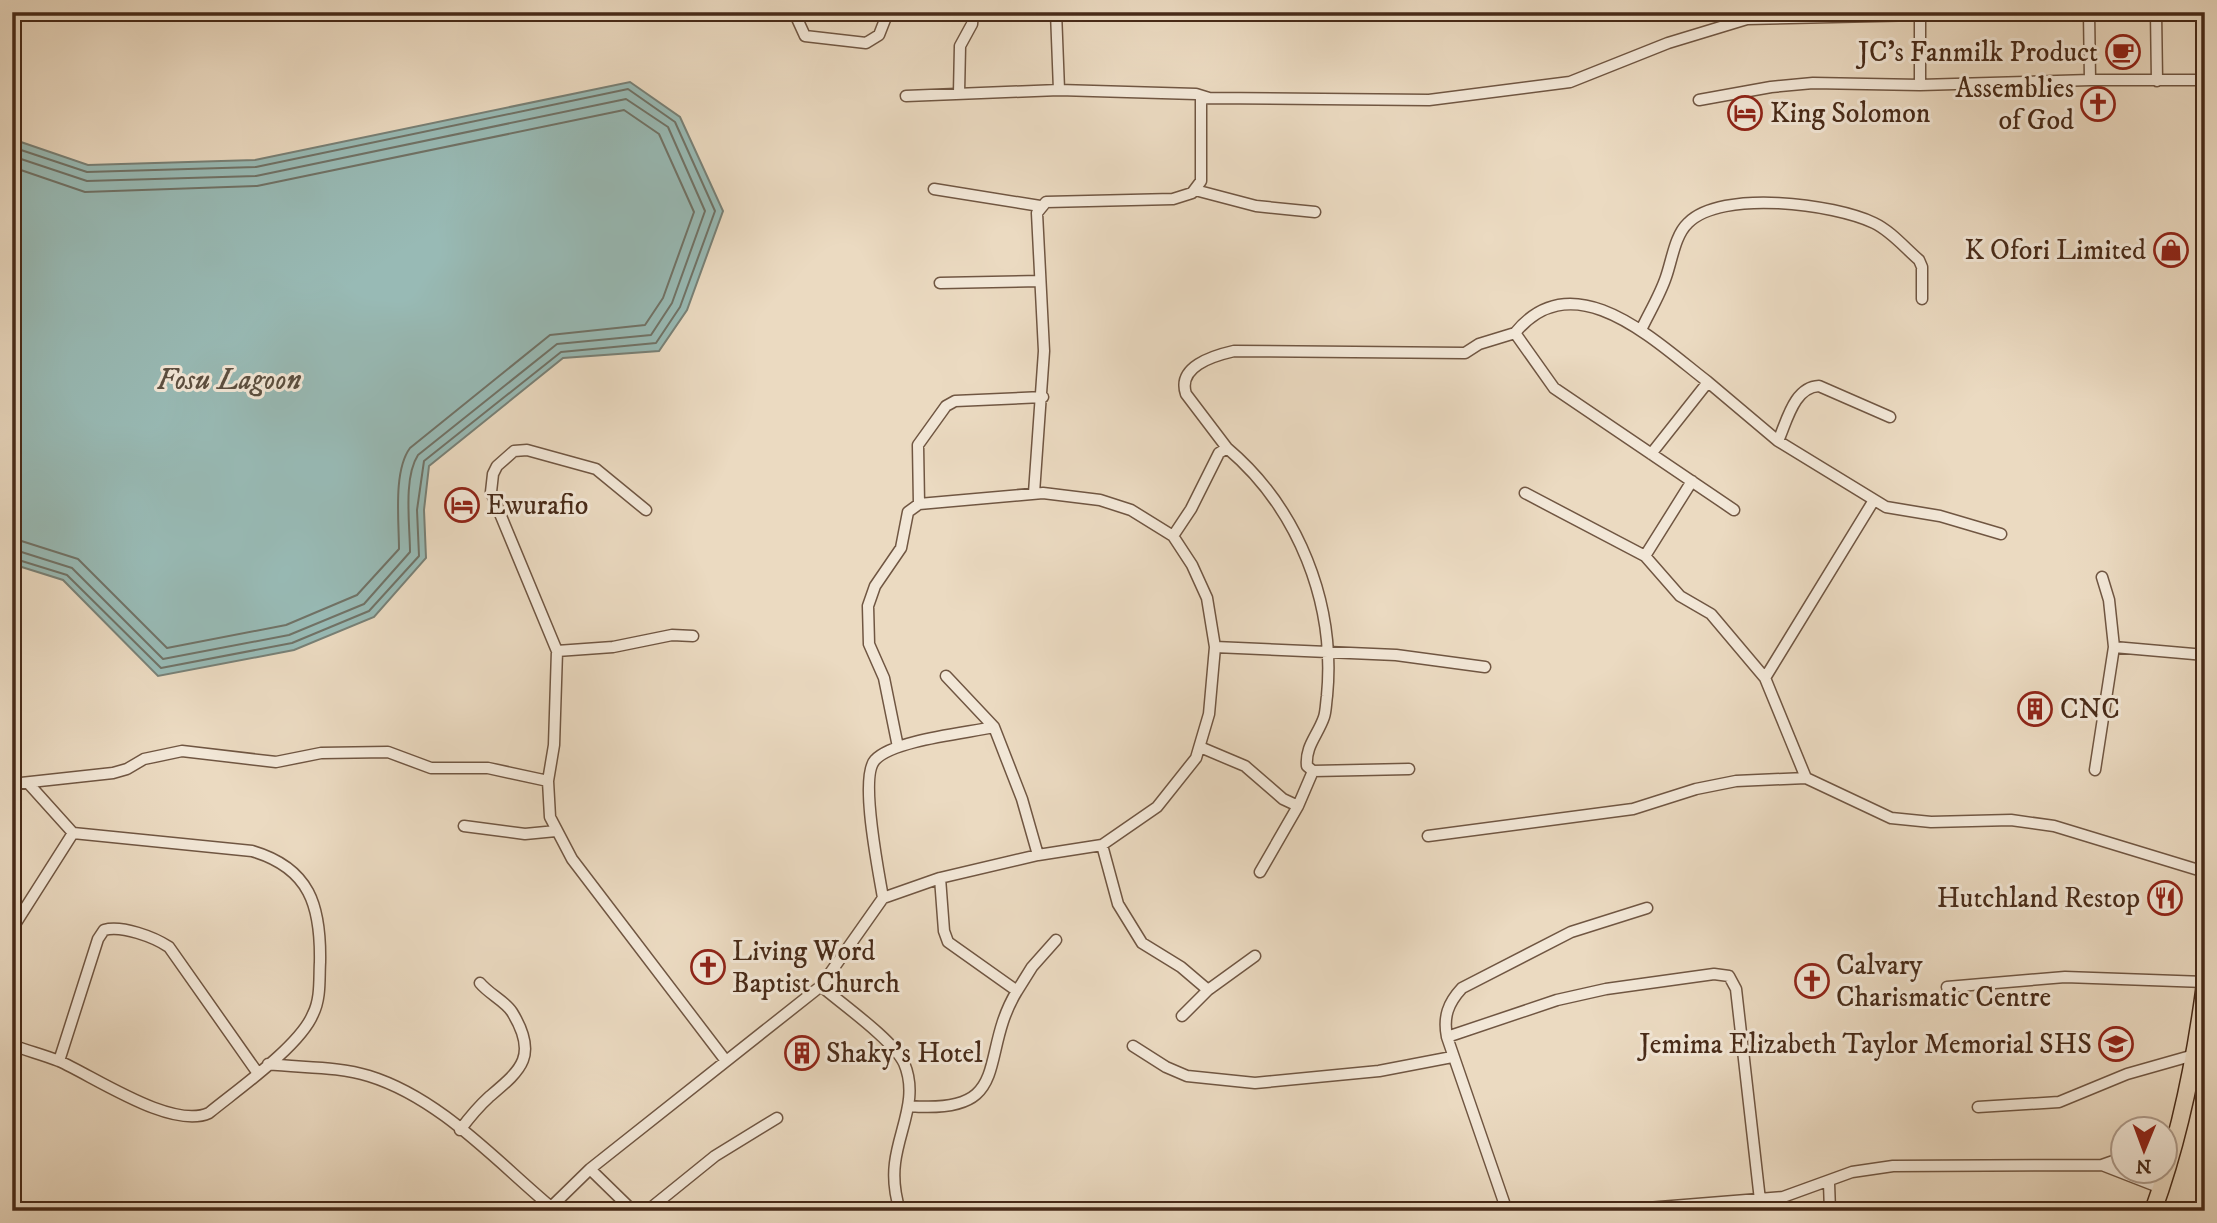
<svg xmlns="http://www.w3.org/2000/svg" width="2217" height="1223" font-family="'IM FELL DW Pica',serif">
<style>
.water{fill:#98bab5;stroke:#788076;stroke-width:2}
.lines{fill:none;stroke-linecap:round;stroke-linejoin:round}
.shore{stroke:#707266;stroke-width:2}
.minor-casing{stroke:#705642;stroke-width:13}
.trunk-casing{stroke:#472a18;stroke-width:19}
.minor{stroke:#f2e7d7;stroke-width:10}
.trunk{stroke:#ebdac1;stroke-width:16}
.labels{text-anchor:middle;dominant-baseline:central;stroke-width:6;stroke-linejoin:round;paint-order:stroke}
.poi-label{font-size:28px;fill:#472a18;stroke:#f2e7d7;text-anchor:start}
.water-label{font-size:30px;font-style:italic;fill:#5b4e3f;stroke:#f2e7d7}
</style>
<rect width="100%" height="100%" fill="#ebdac1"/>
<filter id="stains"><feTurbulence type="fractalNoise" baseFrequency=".00286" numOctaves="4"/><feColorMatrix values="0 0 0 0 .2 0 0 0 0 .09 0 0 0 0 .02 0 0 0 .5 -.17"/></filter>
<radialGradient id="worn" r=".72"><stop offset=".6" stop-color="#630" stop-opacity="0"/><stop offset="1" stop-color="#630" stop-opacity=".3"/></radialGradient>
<!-- water -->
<path class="water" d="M630,82L680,117L723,211L687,310L659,351L563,358L429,466L424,510L426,558L374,617L294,650L158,676L63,580L12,564V139L88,165L255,160Z"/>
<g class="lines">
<!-- shore -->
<path class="shore" d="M12,147L87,172L256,167L628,89L675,122L715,211L680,307L656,343L561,352L424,461L417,510L419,556L369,611L292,643L161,668L67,575L12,558
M12,156L87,181L256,176L626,99L668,127L705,211L672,303L651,335L557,344L418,455C403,478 410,526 410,552L364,604L289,635L163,659L72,568L12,549
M12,167L85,192L257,186L624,110L659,134L694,212L663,298L645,325L550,335L410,448C393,471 399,521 399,549L357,595L286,625L167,648L78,559L12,538"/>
<!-- minor casing -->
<g class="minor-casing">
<path id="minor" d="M794,12L805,36L866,43L879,35L888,12
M1056,12L1059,90
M1920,12V85
M2089,12L2090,80
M2156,12L2157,81
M959,93L960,46L972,24L973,12
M906,96L1059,90L1196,94L1209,98L1429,100L1570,82L1668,43L1747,19L1920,15
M1699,100L1771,87L1813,83L1920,85L2090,80H2205
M934,189L1040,206
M1195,190L1256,206L1315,212
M940,283L1040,281
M1641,330C1649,313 1660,295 1666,277C1672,260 1675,235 1688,223C1722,189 1834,204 1874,223C1891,231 1905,248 1919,260L1922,267V299
M1515,333C1574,260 1657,343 1708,382L1651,454
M1708,382L1778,441L1886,507L1940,516L2001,534
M1778,441C1787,421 1794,387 1819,386L1890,417
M1227,448L1186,394C1177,367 1212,356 1234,351L1465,353L1479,344L1515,333L1554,388L1734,510
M1034,493L1044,351L1037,213L1046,202L1173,199L1192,193L1201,181V99L1209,98
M1525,493L1645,556L1680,596L1711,614L1765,678L1806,778L1891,818L1931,822L2011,820L2054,826L2205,872
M646,510L596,469L527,450L514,451L497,466L493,474L491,492L557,651L554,745L548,781L550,817L572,859L726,1061
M1173,536L1191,509L1219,453L1227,448C1298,508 1336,603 1327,696C1326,702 1326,711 1324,717C1318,735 1305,746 1307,766L1313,771L1409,769
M1645,556L1692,481
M2102,577L2109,600L2114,647L2205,655
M1215,647L1396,655L1485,667
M557,651L613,647L672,635L693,636
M946,676L994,727L1022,799L1038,855
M1765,678L1874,500
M898,747L884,678L869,644L868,606L875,586L901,548L908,512L919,504
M1200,747L1245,766L1283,799L1298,806
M2095,770L2114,647
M12,784L113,773L127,769L144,759L182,751L276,762L321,753L388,752L431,768H488L548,781
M464,826L525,834L556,831
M1428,836L1633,809L1696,789L1736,781L1806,778
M1102,845L1118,904L1142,943L1181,967L1208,990L1182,1016
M1260,872L1298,806L1313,771
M940,878L944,931L948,942L1017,991L1032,967L1056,940
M883,898C879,873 859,777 875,760C893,740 967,733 994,727
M12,929L73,833
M821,986C842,1004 893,1040 904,1063C919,1098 899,1129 895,1163C893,1179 895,1195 900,1211
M1947,987L2065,977L2205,982
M1208,990L1255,956
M1447,1037L1557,1000L1606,989L1714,974L1729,976L1736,989L1760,1200
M12,1045C28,1051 44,1055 59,1061C95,1077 172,1130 209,1113C237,1090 300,1046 313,1014C321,998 319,979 320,962C321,906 310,868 252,851L73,833L28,783
M1133,1046L1166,1067L1187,1076L1255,1083L1379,1071L1452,1057
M59,1061L98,939L104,930C122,925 154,937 169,947L257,1072
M268,1064C301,1068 337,1066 369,1076C440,1098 495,1160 551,1207
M909,1106C1016,1115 977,1056 1017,991
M1978,1107L2059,1102L2127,1074L2194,1055
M460,1130C469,1118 478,1107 489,1097C521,1070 539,1056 512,1012C505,1001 489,994 480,983
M2102,1165L2122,1158
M590,1169L633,1211
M1829,1183L1830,1211
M547,1211L590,1169L821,986L883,898L940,878L1038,855L1102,845L1157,807L1196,758L1209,714L1215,647L1207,598L1192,565L1173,536L1131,510L1100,500L1043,493L919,504L918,445L946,406L955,401L1043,397
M647,1211L715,1156L777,1118
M1507,1211L1447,1037C1443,1017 1448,1003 1462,988L1571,932L1647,908
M1610,1211L1783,1197L1852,1172L1893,1166L2102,1165L2161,1188"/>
</g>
<!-- trunk casing -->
<g class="trunk-casing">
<path id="trunk" d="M2153,1211C2180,1137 2195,1061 2205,984"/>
</g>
<!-- minor -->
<use href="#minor" class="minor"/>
<!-- trunk -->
<use href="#trunk" class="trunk"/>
</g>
<!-- icons -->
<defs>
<g id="cafe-ring" transform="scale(1.75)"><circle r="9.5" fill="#f2e7d7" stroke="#8f2418" stroke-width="1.5"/><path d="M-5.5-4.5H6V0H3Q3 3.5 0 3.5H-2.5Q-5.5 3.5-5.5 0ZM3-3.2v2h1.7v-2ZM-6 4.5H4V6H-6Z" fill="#8f2418"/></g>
<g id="church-ring" transform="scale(1.75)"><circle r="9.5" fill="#f2e7d7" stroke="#8f2418" stroke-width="1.5"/><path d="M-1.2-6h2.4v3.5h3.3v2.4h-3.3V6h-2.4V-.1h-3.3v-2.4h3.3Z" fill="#8f2418"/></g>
<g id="hotel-ring" transform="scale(1.75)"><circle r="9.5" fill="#f2e7d7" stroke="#8f2418" stroke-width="1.5"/><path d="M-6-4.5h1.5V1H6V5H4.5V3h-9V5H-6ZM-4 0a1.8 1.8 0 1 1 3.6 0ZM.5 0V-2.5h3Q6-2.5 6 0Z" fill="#8f2418"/></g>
<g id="shop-ring" transform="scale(1.75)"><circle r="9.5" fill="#f2e7d7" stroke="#8f2418" stroke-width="1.5"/><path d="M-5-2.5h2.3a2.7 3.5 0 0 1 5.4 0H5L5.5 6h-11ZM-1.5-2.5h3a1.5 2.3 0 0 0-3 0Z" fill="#8f2418"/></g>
<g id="building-ring" transform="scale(1.75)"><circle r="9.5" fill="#f2e7d7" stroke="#8f2418" stroke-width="1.5"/><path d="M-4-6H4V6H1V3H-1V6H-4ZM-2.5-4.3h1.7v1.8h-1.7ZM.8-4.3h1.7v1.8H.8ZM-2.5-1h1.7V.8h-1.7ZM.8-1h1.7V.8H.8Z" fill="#8f2418"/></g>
<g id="restaurant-ring" transform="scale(1.75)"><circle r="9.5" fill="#f2e7d7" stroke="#8f2418" stroke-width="1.5"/><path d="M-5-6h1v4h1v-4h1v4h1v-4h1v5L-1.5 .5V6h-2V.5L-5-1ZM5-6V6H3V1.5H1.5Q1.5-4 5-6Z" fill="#8f2418"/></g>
<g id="school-ring" transform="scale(1.75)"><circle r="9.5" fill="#f2e7d7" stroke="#8f2418" stroke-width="1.5"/><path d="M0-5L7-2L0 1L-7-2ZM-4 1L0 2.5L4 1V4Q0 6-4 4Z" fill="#8f2418"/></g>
</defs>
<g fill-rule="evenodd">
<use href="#cafe-ring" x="2123" y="52"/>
<use href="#church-ring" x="2098" y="104"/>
<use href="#hotel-ring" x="1745" y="113"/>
<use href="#shop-ring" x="2171" y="250"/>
<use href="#hotel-ring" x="462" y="505"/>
<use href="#building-ring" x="2035" y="709"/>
<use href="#restaurant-ring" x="2165" y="898"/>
<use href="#church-ring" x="708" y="967"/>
<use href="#church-ring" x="1812" y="981"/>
<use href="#school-ring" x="2116" y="1044"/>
<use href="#building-ring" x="802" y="1053"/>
</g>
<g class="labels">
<!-- poi labels -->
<g class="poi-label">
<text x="2098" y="52" text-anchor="end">JC's Fanmilk Product</text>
<text x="2074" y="88" text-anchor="end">Assemblies<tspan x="2074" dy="32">of God</tspan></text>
<text x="1770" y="113">King Solomon</text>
<text x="2146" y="250" text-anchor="end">K Ofori Limited</text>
<text x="486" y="505">Ewurafio</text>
<text x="2060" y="709">CNC</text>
<text x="2140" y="898" text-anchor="end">Hutchland Restop</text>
<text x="732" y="951">Living Word<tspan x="732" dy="32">Baptist Church</tspan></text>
<text x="1836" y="965">Calvary<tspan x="1836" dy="32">Charismatic Centre</tspan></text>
<text x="2092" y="1044" text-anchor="end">Jemima Elizabeth Taylor Memorial SHS</text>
<text x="826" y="1053">Shaky's Hotel</text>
</g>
<!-- water labels -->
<g class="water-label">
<text x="229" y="380">Fosu Lagoon</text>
</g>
</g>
<!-- margin -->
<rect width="2217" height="1223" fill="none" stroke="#ebdac1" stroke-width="42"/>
<rect x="14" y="14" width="2189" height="1195" fill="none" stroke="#472a18" stroke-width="3.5"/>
<rect x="21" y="21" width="2175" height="1181" fill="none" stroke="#472a18" stroke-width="2"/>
<!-- north arrow -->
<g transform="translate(2144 1150) rotate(181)"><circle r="33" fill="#f2e7d7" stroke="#ae9b8b" stroke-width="2"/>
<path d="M0-5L12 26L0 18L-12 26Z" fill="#8f2418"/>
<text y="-10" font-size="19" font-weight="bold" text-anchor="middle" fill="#472a18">N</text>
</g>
<rect width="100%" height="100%" filter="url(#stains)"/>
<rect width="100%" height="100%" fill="url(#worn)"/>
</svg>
